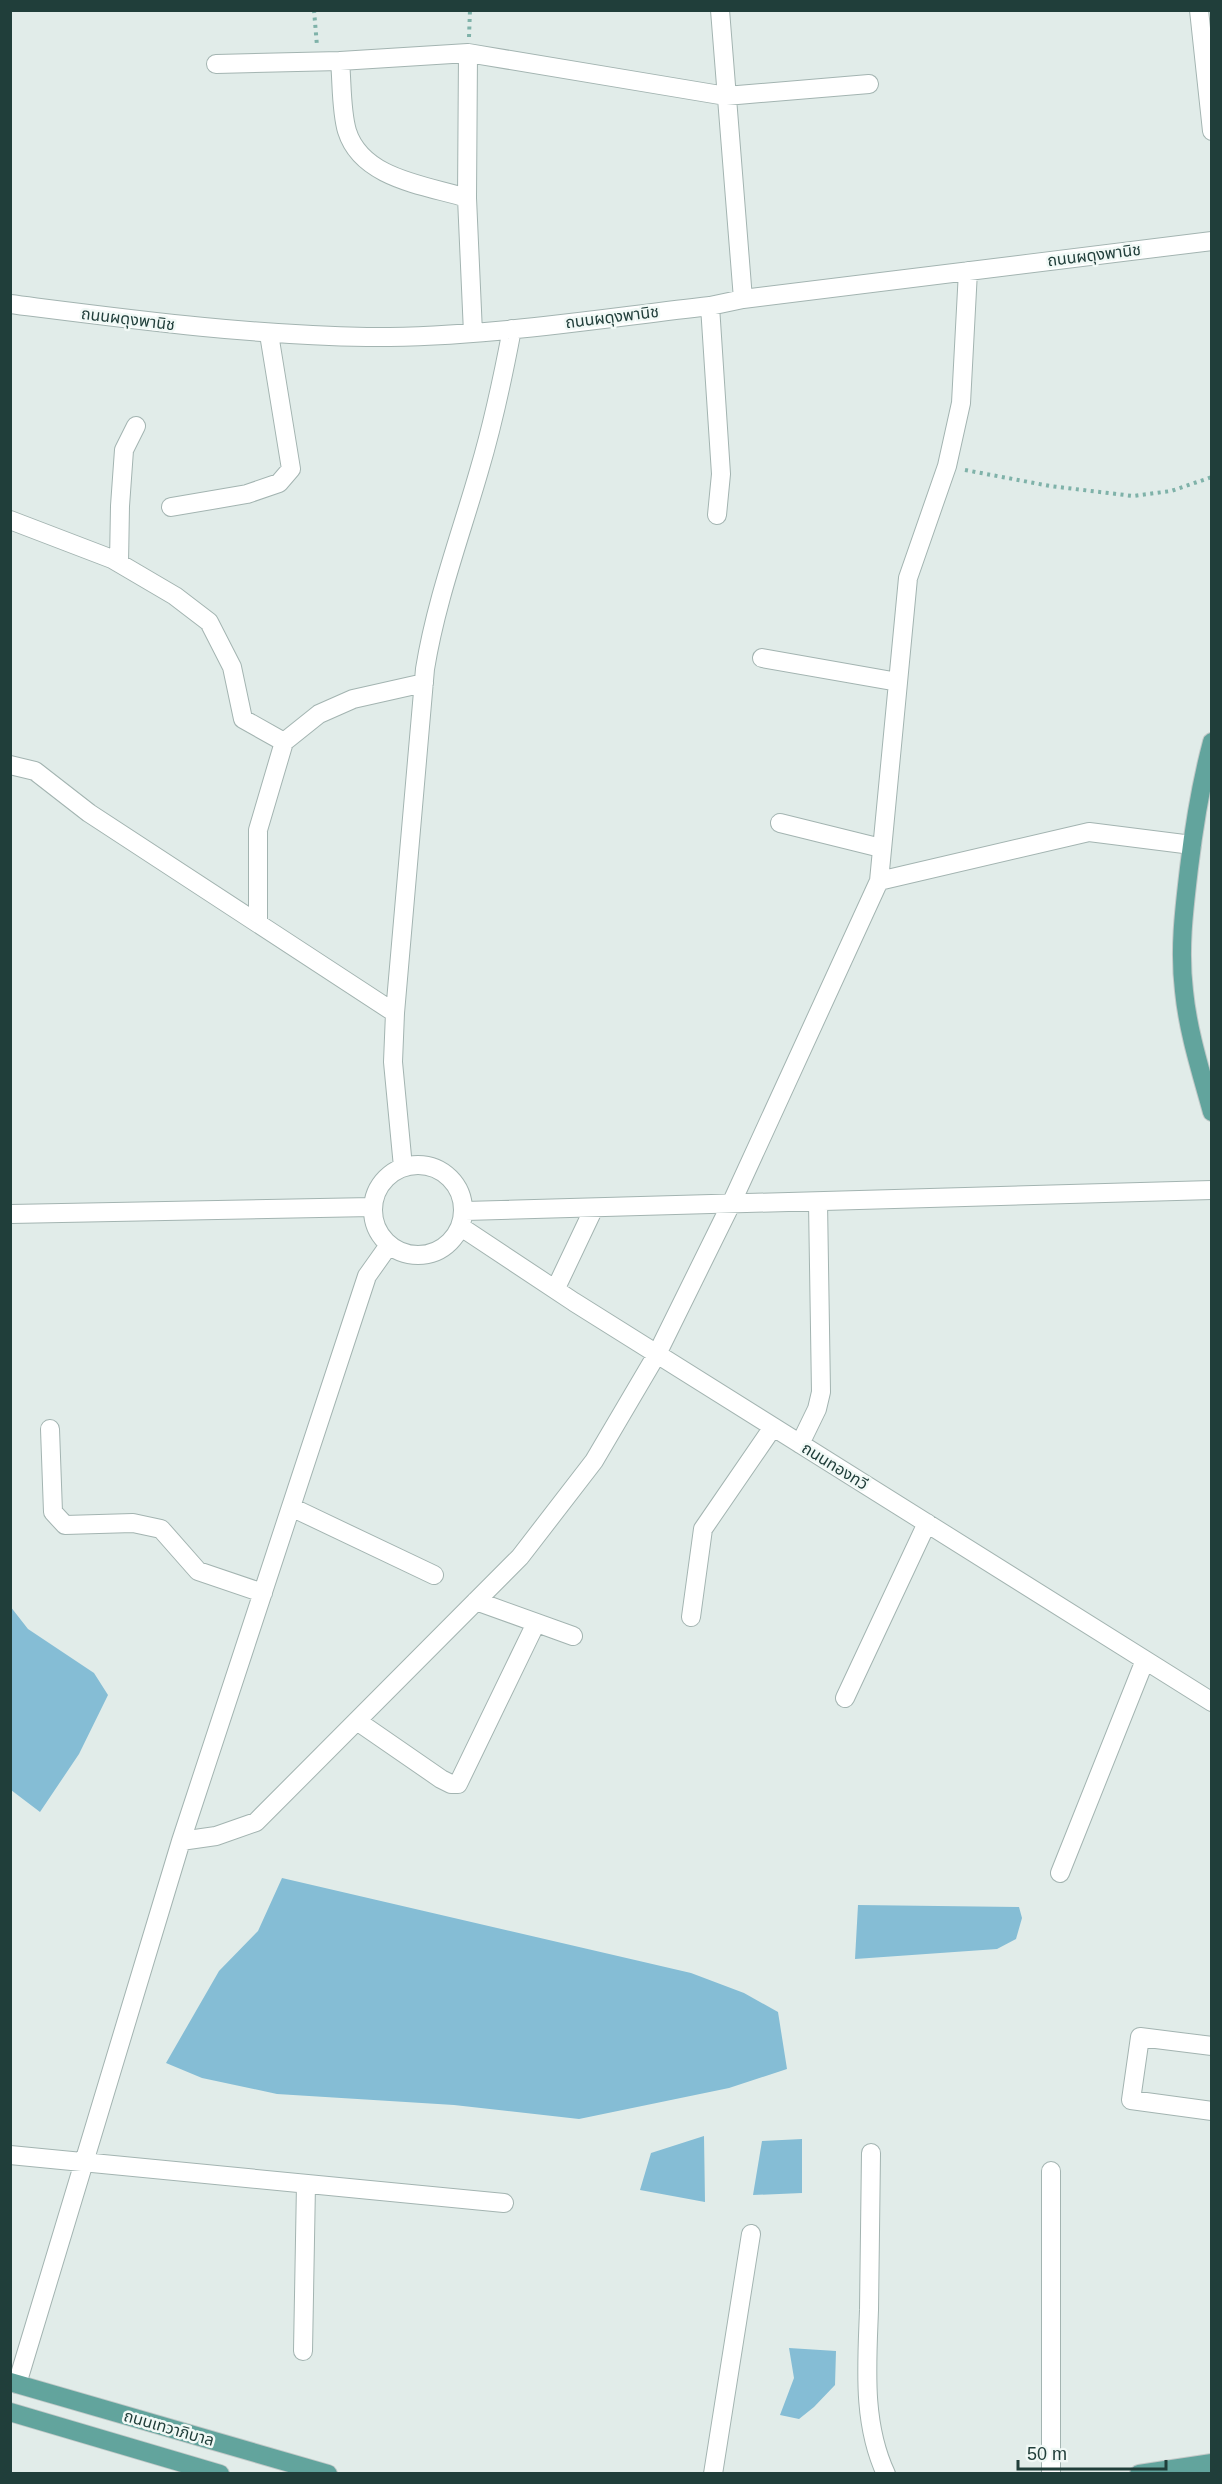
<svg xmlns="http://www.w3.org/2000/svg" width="1222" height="2484" font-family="Helvetica,'Noto Sans Thai',sans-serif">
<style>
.water{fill:#85bdd5}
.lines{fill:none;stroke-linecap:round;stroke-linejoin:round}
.minor-casing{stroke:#a3b4b1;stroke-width:20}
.major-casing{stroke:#c1c9c8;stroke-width:20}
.path{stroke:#7fb2a9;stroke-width:4;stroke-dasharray:3 4.5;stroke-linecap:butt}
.minor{stroke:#fff;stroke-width:18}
.major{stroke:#62a49d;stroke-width:18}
.labels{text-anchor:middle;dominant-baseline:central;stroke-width:5;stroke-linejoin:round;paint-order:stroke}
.street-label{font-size:16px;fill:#203e3a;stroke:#f1f9f6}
</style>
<rect width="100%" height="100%" fill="#e1ece9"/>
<!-- water -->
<path class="water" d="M10,1606L28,1629L94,1673L108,1695L79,1754L40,1812L11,1790Z
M282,1878L691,1973L744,1993L778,2012L787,2069L729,2088L579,2119L454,2105L277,2094L202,2078L166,2063L219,1971L258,1931Z
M858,1905L1019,1907L1022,1918L1016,1939L997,1949L855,1959Z
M704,2136L705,2202L640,2190L651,2153Z
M802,2139V2193L753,2195L762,2141Z
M789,2348L836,2351L835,2385L814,2407L799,2419L780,2415L794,2378Z"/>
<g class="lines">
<!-- minor casing -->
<g class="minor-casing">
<path id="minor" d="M720,10L743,299
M1199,10L1212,131
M468,53L467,198L473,333
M340,61C342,82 341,111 347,131C362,179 425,185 467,198
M216,64L340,61L468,53L726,96L869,84
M10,304C129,319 247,335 367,337C481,338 596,319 710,306L743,299L1212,241
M710,306L721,474L717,515
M171,507L247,494L279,483L291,469L269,334
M10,520L112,559L175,596L209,622L232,667L243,719L284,742
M119,563L120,506L124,450L136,426
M762,658L898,682
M10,765L35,771L89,813L395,1013
M780,823L881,848
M879,881L1089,832L1192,845
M258,923V830L284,742L319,714L353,699L424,683
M373 1210a45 45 0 1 1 90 0a45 45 0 1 1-90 0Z
M403,1167L393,1062L395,1013L425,669C436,601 460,537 479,471C493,424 503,377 512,329
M465,1211L1212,1190
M10,1214L372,1207
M461,1227L574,1302L1212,1702
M556,1288L594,1208
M50,1429L53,1512L65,1525L133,1523L161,1529L198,1571L263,1593
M800,1444L817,1409L821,1392L818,1202
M291,1507L434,1575
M476,1601L573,1636
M691,1617L703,1529L773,1427
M845,1698L927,1523
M357,1721L441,1779L451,1784H458L536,1623
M181,1841L216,1836L256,1822L520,1557L594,1461L657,1354L731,1204L879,881L908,578L947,466L961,403L968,271
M1060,1873L1145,1660
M1212,2046L1140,2037L1131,2100L1212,2111
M871,2153C870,2205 870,2258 869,2310C867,2365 862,2423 886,2474
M10,2155L504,2203
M303,2351L306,2184
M17,2384L181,1841L367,1276L389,1245
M713,2474L751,2234
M1051,2474V2171"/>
</g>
<!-- major casing -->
<g class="major-casing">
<path id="major" d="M1212,742C1201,783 1194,826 1189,868C1184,910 1179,949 1184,991C1188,1032 1201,1072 1212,1112
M10,2382L328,2474
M10,2412L220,2474
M1139,2474L1212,2463"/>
</g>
<!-- path -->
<path class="path" d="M314,10L317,46
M469,37L470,10
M965,470L1050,486L1133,496L1171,491L1212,477"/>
<!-- minor -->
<use href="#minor" class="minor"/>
<!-- major -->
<use href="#major" class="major"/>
</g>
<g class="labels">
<!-- street labels -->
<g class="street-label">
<text transform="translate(1094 255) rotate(-7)">ถนนผดุงพานิช</text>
<text transform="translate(612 317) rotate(-7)">ถนนผดุงพานิช</text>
<text transform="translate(128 319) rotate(7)">ถนนผดุงพานิช</text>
<text transform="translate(835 1466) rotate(32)">ถนนทองทวี</text>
<text transform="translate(169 2428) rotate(16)">ถนนเทวาภิบาล</text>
</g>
</g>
<!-- border -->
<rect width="1222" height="2484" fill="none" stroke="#203e3a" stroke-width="24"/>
<!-- scale -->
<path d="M1018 2460v9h148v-9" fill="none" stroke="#203e3a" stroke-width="3"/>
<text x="1027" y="2460" font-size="18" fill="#203e3a" stroke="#f1f9f6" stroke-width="4.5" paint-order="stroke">50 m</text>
</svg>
